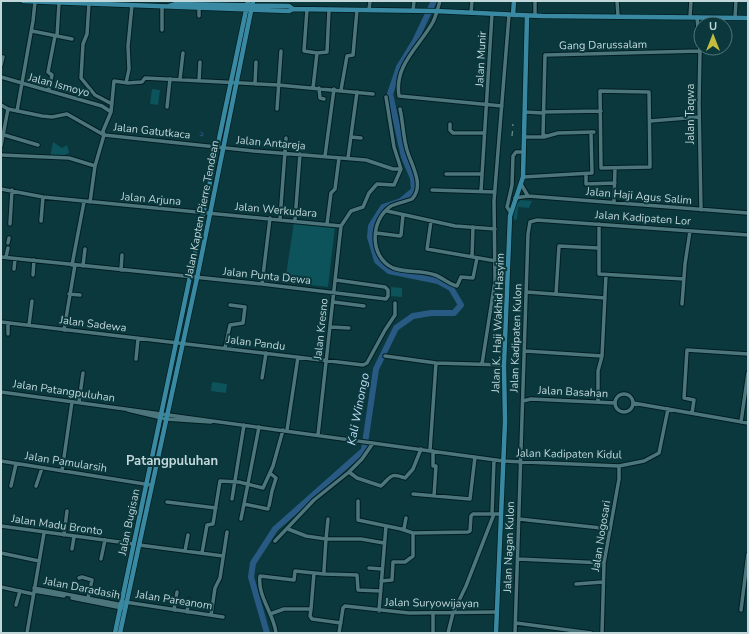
<svg xmlns="http://www.w3.org/2000/svg" width="749" height="634" font-family="'Nunito Sans',sans-serif">
<style>
.green{fill:#0d535b}
.lines{fill:none;stroke-linecap:round;stroke-linejoin:round}
.stream{stroke:#295a84;stroke-width:1}
.river{stroke:#295a84;stroke-width:6}
.minor-casing{stroke:#001e22;stroke-width:5.5}
.major-casing{stroke:#001e22;stroke-width:6}
.minor{stroke:#4c767c;stroke-width:3.5}
.major{stroke:#3989a2;stroke-width:4.5}
.rail{stroke:#82a0a4;stroke-width:1;stroke-dasharray:5 5;stroke-linecap:butt}
.labels{text-anchor:middle;dominant-baseline:central;stroke-width:4;stroke-linejoin:round;paint-order:stroke}
.street-label{font-size:11px;fill:#c1d7da;stroke:#0a383d}
.water-label{font-size:12px;font-style:italic;fill:#c1dcf7;stroke:#0a383d}
.quarter-label{font-size:13px;font-weight:bold;fill:#c1d7da;stroke:#0a383d}
</style>
<rect width="100%" height="100%" fill="#0a383d"/>
<!-- green -->
<path class="green" d="M152,89L160,90L158,105L150,104Z
M53,142L62,148L67,145L69,153L58,158L50,157Z
M521,200L532,201L529,208L518,207L517,219L514,220C514,212 514,204 521,200Z
M294,222L335,227L328,287L285,282Z
M391,287L402,288V297L390,296Z
M212,382L227,384L226,393L211,391Z"/>
<g class="lines">
<!-- stream -->
<path class="stream" d="M200,135L202,136L203,134L201,132"/>
<!-- river -->
<path class="river" d="M267,633L251,577L253,563L275,529L364,450L376,369L396,328L413,316L431,313H454L461,305L451,288L438,281L389,271L377,261L370,237L371,226L383,207L401,201L414,190L413,178L404,157L390,94L399,67L415,41L434,1"/>
<!-- minor casing -->
<g class="minor-casing">
<path id="minor" d="M440,1C438,8 436,16 433,22C419,47 394,65 399,96L502,106
M617,1L618,16
M89,3L87,34L83,44L81,78L95,95L112,104
M307,9L304,51L317,53
M369,10L370,1
M413,11L414,1
M471,13L472,1
M199,16V8
M535,16V1
M690,17L691,1
M697,17L700,51L699,102L701,210
M735,18L736,1
M162,30V6
M32,31L72,39
M57,36L59,3
M1,65L3,57
M1,77L102,106L111,112
M180,79L183,53
M199,81L200,62
M126,83L129,69L128,46L132,5
M255,84L256,62
M313,88L317,53L327,52L329,10
M319,88L320,98L324,99
M49,90L52,75L48,72L55,36
M341,90L347,56L353,55L357,10
M600,91L649,92L650,167L601,168Z
M1,105L8,109L42,116L52,117L67,114L104,135L254,151L366,160L393,169H401
M167,107L170,79
M277,109L281,51
M400,109C403,122 403,134 406,146C409,162 426,184 412,199C405,202 397,203 391,206C370,220 369,257 393,268C406,273 422,270 435,275C443,278 449,284 457,286L461,277L473,278L477,258
M17,111L33,21L35,2
M525,112L543,113
M543,112L601,111
M650,121L699,117
M450,124V130L453,133H485
M1,134L38,145
M351,137L361,138
M524,137H544L558,133L594,132
M544,137L547,136L543,135L545,55L700,51
M1,146L8,109
M1,155L69,158L95,166
M325,156L334,89
M348,158L357,92
M446,174H482
M586,174V184L615,183
M523,177L592,173L591,132
M521,184L528,196
M1,189L43,197L341,226
M432,190L495,192
M481,191L492,14
M515,198L528,196L748,213
M90,202L95,166L104,135L103,131L111,112L114,81L128,83L142,82L145,78L278,85L373,94
M614,203L615,168
M387,211L455,226L495,229
M511,213L507,207L512,185L513,156L516,152H524
M280,219L286,138
M295,220L300,154
M41,221L43,197
M431,221L427,249L496,261
M10,224L12,190
M327,224L331,193L335,189L339,158
M599,224V274L684,279
M341,226L351,211L363,207L369,193L377,184L394,185L401,169L394,147L386,97
M376,233L400,236L401,235L403,215
M8,243L9,238
M1,257L262,284L386,299L388,296V290L385,287L336,280
M6,257L8,248
M472,257L473,227
M72,265L84,202
M83,266L85,249
M496,266L508,269
M14,269L15,259
M121,270L122,255
M33,275L34,260
M262,284L270,218
M527,292L605,298
M69,294L80,295
M556,294L559,246L598,248
M333,302L364,306
M682,304L685,264L690,231
M1,322L363,365L367,363L385,330L395,315V303
M29,325L32,301
M331,327L349,328
M64,330L75,265
M8,334V323
M225,348L230,325L243,323L245,307L230,305
M525,351L602,356
M385,356L436,363L504,365
M136,359L138,339
M482,364L495,281L494,201L509,15
M262,378L266,353
M1,392L503,461L619,466L644,461L659,453L668,409
M615 403a9 9 0 1 1 18 0a9 9 0 1 1-18 0Z
M523,401L531,399L615,403
M598,401V371L602,356L606,275
M79,402L83,373
M633,403L748,423
M128,410L166,419L211,422
M692,413L694,400L684,398L687,350L748,354
M741,422L748,373
M259,427L244,504L268,509
M287,430L298,357
M318,435L341,226
M373,443L362,459L349,472L357,478L381,486C391,477 390,472 405,478L413,469L421,449
M430,450L436,363
M433,451V466H436L434,496
M1,461L151,485
M62,471L72,402
M11,486L16,464
M36,486L42,468
M413,494L470,499L475,457
M232,499L244,425
M358,501V520L401,529L413,533L468,532L470,531L471,516L473,514H500
M167,502L216,508
M269,506L272,491L276,478L271,474
M492,514L494,460
M241,519L244,504
M519,519L610,529
M1,526L134,544
M288,529L306,536L326,539L328,519
M404,529L406,518
M64,535L67,511
M275,541L314,500L349,472
M139,545L223,556
M72,549L74,537
M185,551L188,535
M1,553L39,561
M202,553L207,525L213,524L220,481L239,482L263,488L273,466L283,430
M101,559L105,540
M518,559L604,563
M369,568L382,569
M79,578L82,577L92,580L88,598
M381,581L392,580L393,562H405L413,556V533
M576,584L603,582
M1,587L33,594
M34,588L123,605
M34,591L64,596
M381,591L358,590L357,575L324,574V570L326,539H361L384,543
M72,598L122,608
M125,602L223,617
M16,605L20,591
M311,609L314,573
M174,610L177,592
M741,610L748,554
M379,611L386,526
M187,612L189,600
M433,613V633
M270,614L284,609H311L310,616L312,619L341,623
M211,615L215,588L220,578L227,532
M516,623L591,633
M27,633L44,533
M276,633C274,614 257,596 260,576L294,580L295,571L324,574
M339,633L343,608L345,606L409,613L497,612
M448,633L453,613L466,586L494,514
M515,633L528,234L530,222L537,220L748,235
M602,633L604,563L619,479V466"/>
</g>
<!-- major casing -->
<g class="major-casing">
<path id="major" d="M23,1L289,11L293,9L435,11L542,16L748,18
M169,6L176,4L289,6L293,9
M513,15L514,1
M115,633L248,1
M120,633L197,278L253,1
M496,633L505,422L504,365L510,216L523,177L527,16"/>
</g>
<!-- minor -->
<use href="#minor" class="minor"/>
<!-- major -->
<use href="#major" class="major"/>
<!-- rail -->
<path class="rail" d="M512,136L513,124"/>
</g>
<g class="labels">
<!-- street labels -->
<g class="street-label">
<text transform="translate(603 45) rotate(-1)">Gang Darussalam</text>
<text transform="translate(481 59) rotate(-87)">Jalan Munir</text>
<text transform="translate(59 85) rotate(15)">Jalan Ismoyo</text>
<text transform="translate(690 114) rotate(-90)">Jalan Taqwa</text>
<text transform="translate(152 131) rotate(6)">Jalan Gatutkaca</text>
<text transform="translate(271 143) rotate(5)">Jalan Antareja</text>
<text transform="translate(639 196) rotate(5)">Jalan Haji Agus Salim</text>
<text transform="translate(151 199) rotate(5)">Jalan Arjuna</text>
<text transform="translate(202 209) rotate(-79)">Jalan Kapten Pierre Tendean</text>
<text transform="translate(276 210) rotate(5)">Jalan Werkudara</text>
<text transform="translate(643 218) rotate(4)">Jalan Kadipaten Lor</text>
<text transform="translate(267 276) rotate(6)">Jalan Punta Dewa</text>
<text transform="translate(498 323) rotate(-88)">Jalan K. Haji Wakhid Hasyim</text>
<text transform="translate(93 324) rotate(7)">Jalan Sadewa</text>
<text transform="translate(321 329) rotate(-84)">Jalan Kresno</text>
<text transform="translate(516 338) rotate(-88)">Jalan Kadipaten Kulon</text>
<text transform="translate(256 343) rotate(7)">Jalan Pandu</text>
<text transform="translate(64 391) rotate(8)">Jalan Patangpuluhan</text>
<text transform="translate(573 392) rotate(3)">Jalan Basahan</text>
<text transform="translate(569 454) rotate(1)">Jalan Kadipaten Kidul</text>
<text transform="translate(66 462) rotate(9)">Jalan Pamularsih</text>
<text transform="translate(129 522) rotate(-78)">Jalan Bugisan</text>
<text transform="translate(57 525) rotate(8)">Jalan Madu Bronto</text>
<text transform="translate(601 536) rotate(-81)">Jalan Nogosari</text>
<text transform="translate(509 547) rotate(-88)">Jalan Nagan Kulon</text>
<text transform="translate(82 588) rotate(11)">Jalan Daradasih</text>
<text transform="translate(174 600) rotate(9)">Jalan Pareanom</text>
<text transform="translate(432 603) rotate(1)">Jalan Suryowijayan</text>
</g>
<!-- water labels -->
<g class="water-label">
<text transform="translate(358 409) rotate(-79)">Kali Winongo</text>
</g>
<!-- quarter labels -->
<g class="quarter-label">
<text x="172" y="461">Patangpuluhan</text>
</g>
</g>
<!-- border -->
<rect width="749" height="634" fill="none" stroke="#c1d7da" stroke-width="4"/>
<!-- north arrow -->
<g transform="translate(713 36)"><circle r="19" fill="#0a383d" stroke="#53787c"/>
<path d="M0-3L7 15L0 10L-7 15Z" fill="#c3bd3e"/>
<text y="-6" font-size="11" font-weight="bold" text-anchor="middle" fill="#c1d7da">U</text>
</g>
</svg>
